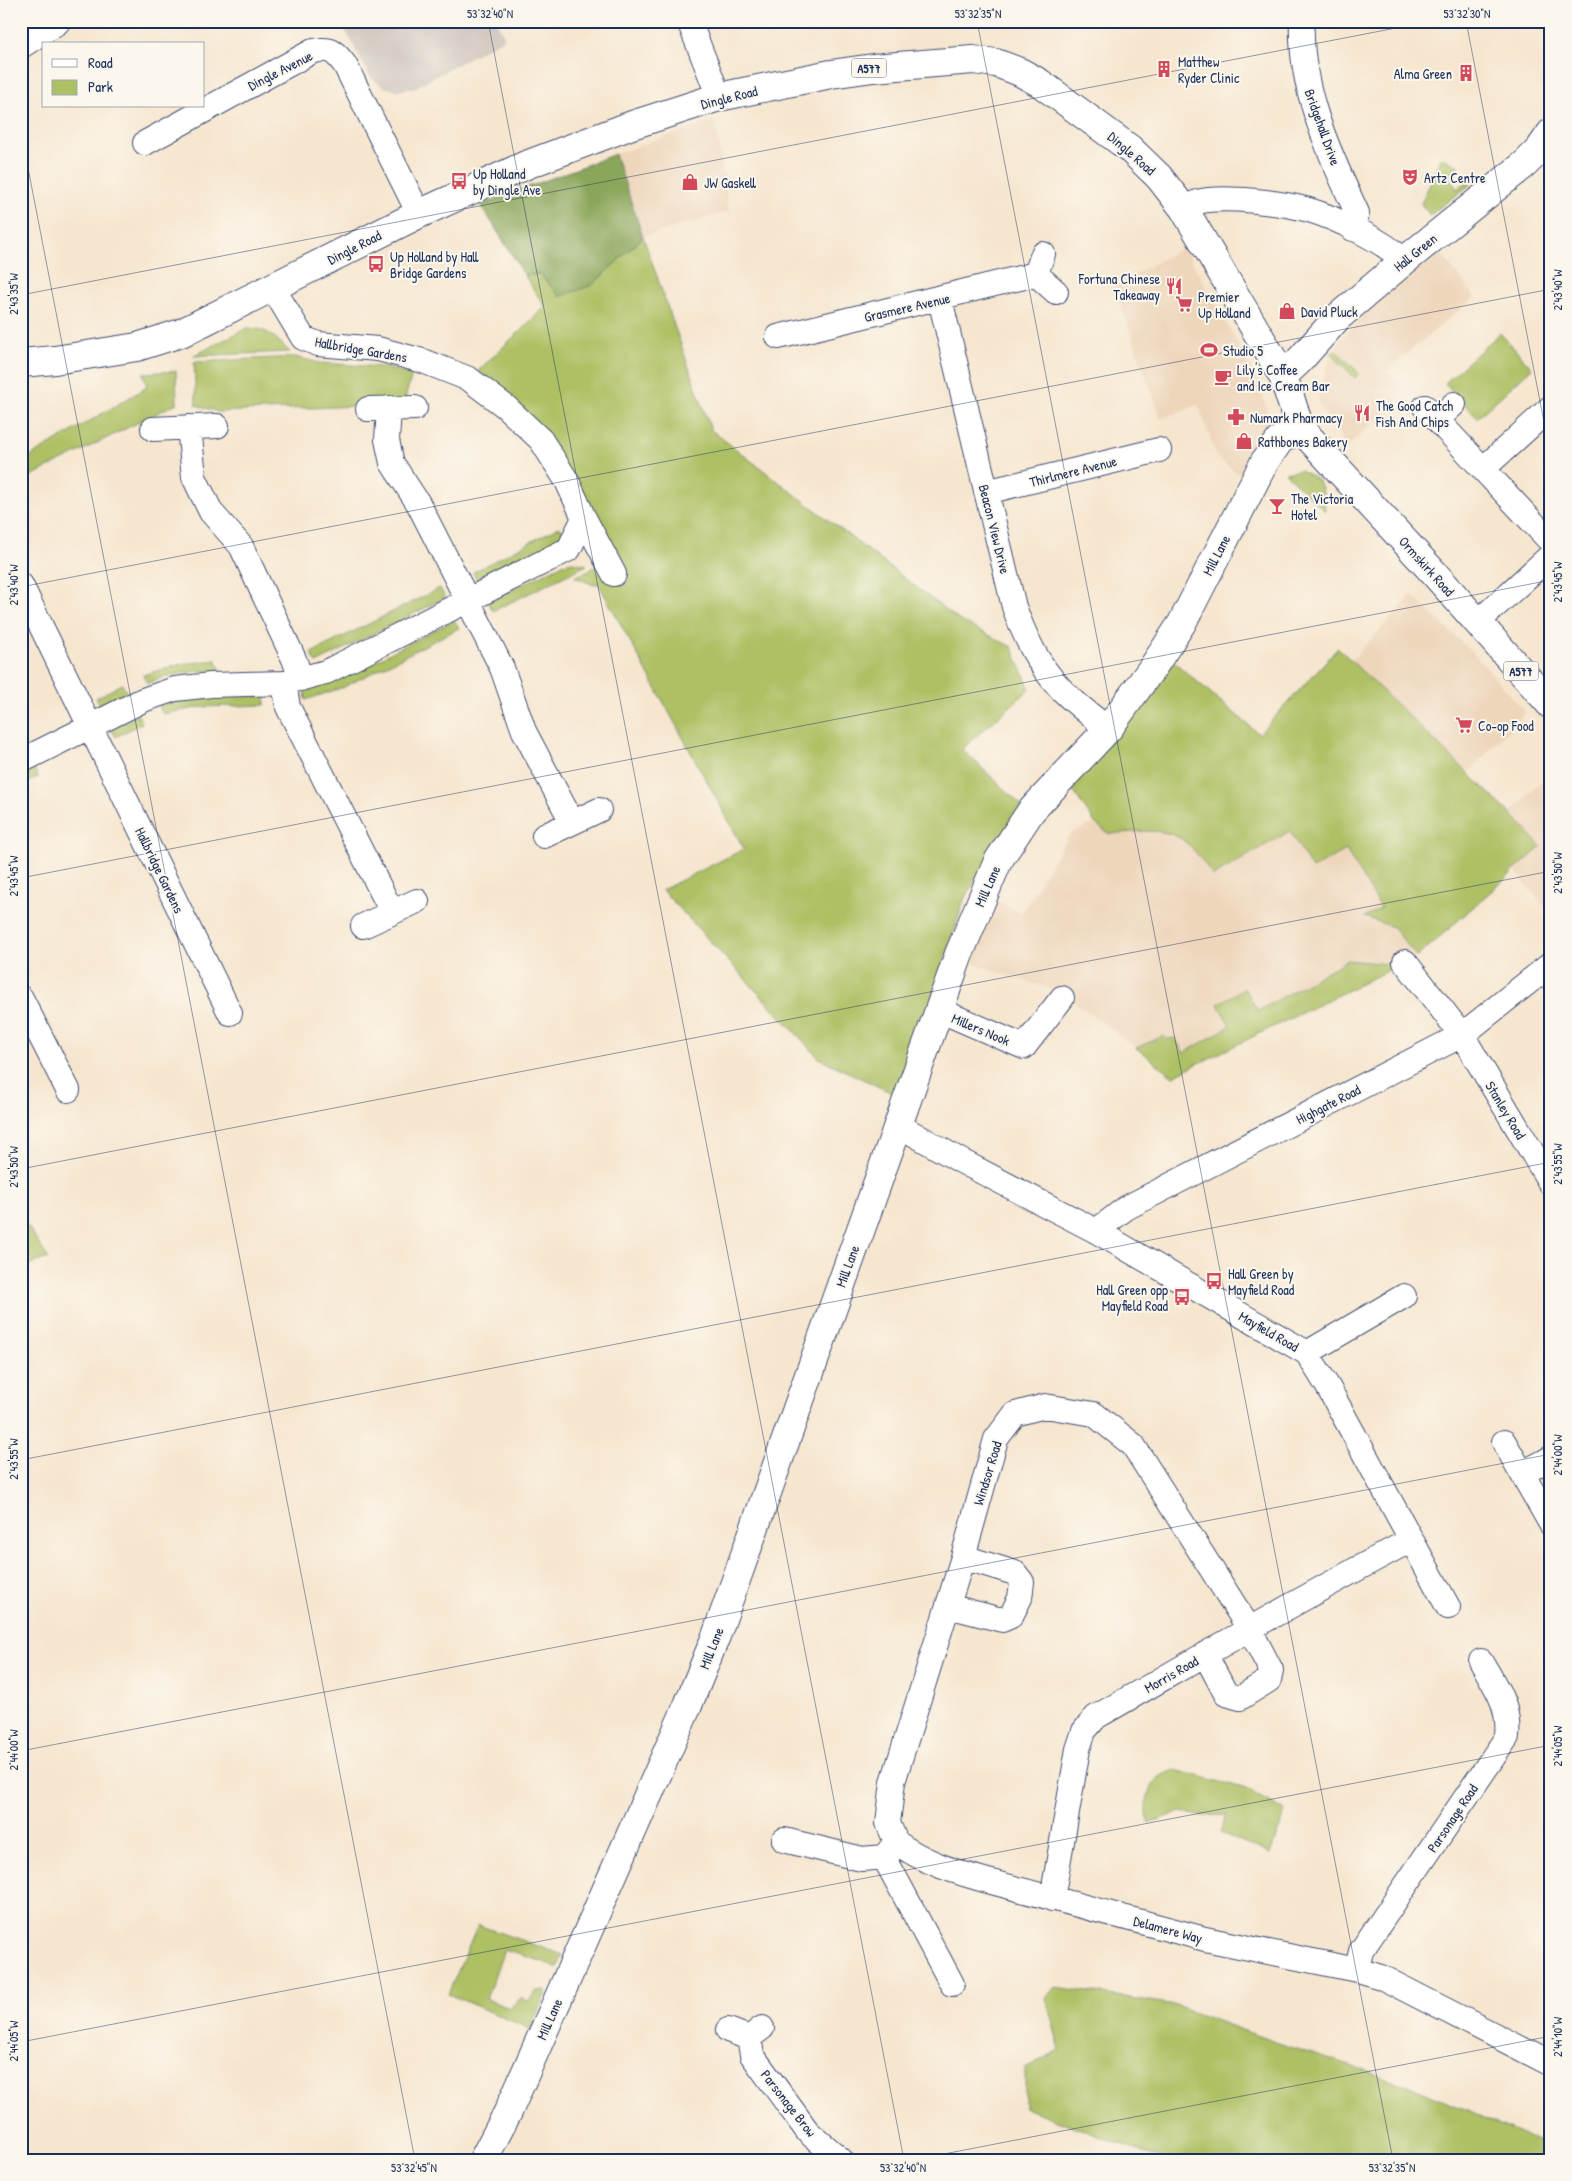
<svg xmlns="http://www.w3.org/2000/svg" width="1572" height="2181" font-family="'Patrick Hand',sans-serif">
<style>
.built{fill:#eed6bb}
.industrial{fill:#ccc2b9}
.green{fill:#adc064;stroke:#647861}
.forest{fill:#8aa65a;stroke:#526a5c}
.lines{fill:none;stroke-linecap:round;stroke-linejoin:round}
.street-casing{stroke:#3c4a6f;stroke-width:26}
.secondary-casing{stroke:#3c4a6f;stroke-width:30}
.primary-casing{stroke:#3c4a6f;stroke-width:30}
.street{stroke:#fff;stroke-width:24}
.secondary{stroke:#fff;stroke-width:28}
.primary{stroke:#fff;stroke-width:28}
.ticks{fill:none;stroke:#1b2f5e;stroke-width:1;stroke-opacity:0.45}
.labels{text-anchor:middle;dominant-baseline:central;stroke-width:4;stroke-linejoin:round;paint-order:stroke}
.shield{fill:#fbf7ec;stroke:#5e6b89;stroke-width:1}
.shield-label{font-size:12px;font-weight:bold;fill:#1b2f5e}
.poi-label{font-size:14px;fill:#1b2f5e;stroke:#fbf7ec;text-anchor:start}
.street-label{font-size:14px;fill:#1b2f5e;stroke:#fbf7ec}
.neatline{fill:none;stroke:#1b2f5e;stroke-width:2}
.ticks-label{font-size:12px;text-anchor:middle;fill:#1b2f5e}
</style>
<rect width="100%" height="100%" fill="#fbf7ec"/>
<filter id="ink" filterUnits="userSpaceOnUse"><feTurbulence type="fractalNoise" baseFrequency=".02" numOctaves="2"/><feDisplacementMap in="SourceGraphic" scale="10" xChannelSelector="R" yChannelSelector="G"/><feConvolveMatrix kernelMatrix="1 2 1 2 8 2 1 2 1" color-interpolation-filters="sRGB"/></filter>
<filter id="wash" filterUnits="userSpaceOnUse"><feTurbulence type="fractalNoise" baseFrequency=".0096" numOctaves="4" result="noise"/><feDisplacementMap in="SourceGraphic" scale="20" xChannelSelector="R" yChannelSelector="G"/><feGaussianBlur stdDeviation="1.12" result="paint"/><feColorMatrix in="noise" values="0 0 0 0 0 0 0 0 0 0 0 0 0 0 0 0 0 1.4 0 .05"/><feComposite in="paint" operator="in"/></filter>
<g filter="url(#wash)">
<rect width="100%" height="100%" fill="#f6e6cf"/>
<!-- built -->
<path class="built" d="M715,120L729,211L643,237L615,154Z
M1184,247L1252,370L1265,402L1268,419L1265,434L1243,478L1217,457L1198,405L1161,419L1114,286Z
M1438,250L1475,297L1386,371L1406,392L1347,447L1319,406V391L1334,348L1370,307Z
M1412,595L1477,657L1526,712L1468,773L1510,813L1551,772V915L1514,870L1417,957L1173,1076L1063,993L973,964L992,898L1021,913L1070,834L1095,823L1069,785L1173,661L1259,734L1338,648L1352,660Z"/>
<!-- industrial -->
<path class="industrial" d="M340,21H496L505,38L416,87L399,91L384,87L371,78Z"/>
<!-- green -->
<path class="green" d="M1441,157L1460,167L1448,176L1457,189L1469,180L1471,184L1430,215L1421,204Z
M643,237L711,430L959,620L1012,647L1030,689L962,749L1022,806L965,897L900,1097L819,1058L662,890L744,849L598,583L594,585L575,577L595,567L606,578L548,434L478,371L545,307L525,276L539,274L560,296L592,285Z
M247,328C269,328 275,338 290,352L193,356Z
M1500,333L1532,368L1477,418L1445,383Z
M1335,350L1359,373L1355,378L1331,354Z
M295,357L320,363L383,367L412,375L404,402L382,405L218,412L196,405L194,362Z
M176,371L177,403L21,481V467L27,464L24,460L147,387L143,373Z
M1300,470C1324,481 1323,486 1325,511L1285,473Z
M559,527L564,531L556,542L478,582L473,572Z
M573,562L587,565L493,611L488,602L563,564Z
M440,588L445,598L316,663L311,653Z
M454,620L459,628L344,687L306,700L305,691L340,679Z
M1338,648L1523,826L1541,847L1417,957L1393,927L1365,917L1381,908L1346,850L1312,869L1290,831L1213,876C1204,863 1190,842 1176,836C1156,827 1130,833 1109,834L1095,823L1069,785L1173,661L1259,734Z
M216,660L221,670C196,671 170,673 148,683L143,675L181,664Z
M122,684L127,692L100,706L96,698Z
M225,696H266L265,705L202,707L163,714L158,705L181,699Z
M138,715L142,723L116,737L111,729Z
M34,768L38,777L21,786V774Z
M1347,960L1399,965L1173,1076L1136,1048L1163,1036L1168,1039L1175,1038L1184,1053L1230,1026L1218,1004L1244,988L1258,1011Z
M21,1221L29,1228L48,1258L21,1268Z
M1175,1770L1244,1788L1286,1811L1270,1853L1220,1833L1227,1815L1199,1816L1181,1812L1148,1823C1145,1798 1146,1778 1175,1770Z
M478,1925L563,1955L557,1969L544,1962L504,1950L486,1999L510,2008L521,1998L528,2001L537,1991H547L530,2029L448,1994Z
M1055,1987L1170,2004L1275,2042L1400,2082L1551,2147V2160H1163L1025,2108V2068L1060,2050L1046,1998Z"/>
<!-- forest -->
<path class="forest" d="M615,154L643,237L592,285L560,297L540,274L525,276L481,205Z"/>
</g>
<g filter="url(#ink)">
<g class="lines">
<!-- street casing -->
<g class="street-casing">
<path id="street" d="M689,21L719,97
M1302,21C1299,90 1329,152 1357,213L1353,229
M145,143L313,51C332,48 334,51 345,65L419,214
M1184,209C1188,207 1193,203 1198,202C1222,195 1284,203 1309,210C1336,218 1384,241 1404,261
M1043,254L1036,274L1056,292
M273,288L303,338L318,344L378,349L423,361L469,379L506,407L541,440L567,481L584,518L614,574
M940,299L1014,607C1025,637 1038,665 1060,688C1074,703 1092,716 1108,729
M778,337L1036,274
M1425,407L1551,542
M389,408L387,440L392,463L418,503L502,668L524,731L572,822
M368,409L415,408
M1437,420L1454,404
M189,427L194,477L211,512L241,546L294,659L301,679
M153,429L217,426
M1483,469L1551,407
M986,492L1159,450
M21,585L230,1013
M1478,622L1551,555
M284,683L288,707L392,912
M21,761L143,700L175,689L211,685L284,683L326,672L569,549L584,518
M544,836L599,810
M363,926L417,901
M1405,962L1462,1035L1551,1184
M21,998L68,1090
M939,1010L1024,1047L1062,998
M898,1125L961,1161L1096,1231L1307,1353L1328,1387L1448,1607
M1096,1231L1126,1208L1462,1035L1551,964
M1307,1353L1404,1296
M1504,1442L1551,1524
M1523,1473L1551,1458
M948,1606L1002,1620L1011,1616L1020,1598L1022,1582L1015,1573L963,1557
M784,1840L862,1859L884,1857L896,1842C923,1862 953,1871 984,1880L1205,1939L1357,1970L1381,1977L1551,2064
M896,1842L888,1823L893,1782L963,1557L996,1439L1015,1414L1045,1406L1094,1414L1133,1445L1250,1630L1271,1670L1269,1680L1240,1698L1226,1694L1205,1654
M884,1857L952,1984
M1052,1899L1078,1749L1084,1731L1096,1717C1201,1657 1304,1596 1411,1540
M1357,1970L1361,1951L1507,1737C1510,1705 1496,1688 1481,1661
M762,2028L749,2038L752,2055L808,2132L841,2160
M728,2030L749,2038"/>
</g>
<!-- secondary casing -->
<g class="secondary-casing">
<path id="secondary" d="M1283,376L1299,361L1338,317L1404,261L1525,164L1539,150L1551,133
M483,2160L508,2112L688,1705L716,1636L959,954L998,861L1031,811L1108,729L1153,667L1182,623L1265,461L1280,440L1300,428"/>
</g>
<!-- primary casing -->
<g class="primary-casing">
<path id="primary" d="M21,44L56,21
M21,363L55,360L137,347L181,333L419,214L526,165L632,125L719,97L831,74L873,68L973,60L996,63L1020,72L1040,83L1129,148L1159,177L1184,209L1283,376L1300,428L1433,572L1551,705"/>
</g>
<!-- street -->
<use href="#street" class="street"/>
<!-- secondary -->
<use href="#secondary" class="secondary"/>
<!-- primary -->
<use href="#primary" class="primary"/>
</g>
</g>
<!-- ticks -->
<path class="ticks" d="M488,21L904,2160M977,21L1393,2160M1466,21L1551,458M21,132L415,2160M21,295L1432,21M21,587L1551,289M21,878L1551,580M21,1169L1551,871M21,1460L1551,1162M21,1751L1551,1454M21,2042L1551,1745M913,2160L1551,2036"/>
<!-- icons -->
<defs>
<g id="building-bare" transform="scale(1.35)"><path d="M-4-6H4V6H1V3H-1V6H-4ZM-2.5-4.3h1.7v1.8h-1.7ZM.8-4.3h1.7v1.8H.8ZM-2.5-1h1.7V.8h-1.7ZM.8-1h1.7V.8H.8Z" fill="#d1495b" stroke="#fbf7ec" stroke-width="2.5" paint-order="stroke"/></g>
<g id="theatre-bare" transform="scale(1.35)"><path d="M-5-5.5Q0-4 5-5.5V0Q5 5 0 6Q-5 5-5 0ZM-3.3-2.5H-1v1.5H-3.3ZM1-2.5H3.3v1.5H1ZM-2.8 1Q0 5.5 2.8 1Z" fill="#d1495b" stroke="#fbf7ec" stroke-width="2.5" paint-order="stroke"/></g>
<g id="bus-bare" transform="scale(1.35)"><path d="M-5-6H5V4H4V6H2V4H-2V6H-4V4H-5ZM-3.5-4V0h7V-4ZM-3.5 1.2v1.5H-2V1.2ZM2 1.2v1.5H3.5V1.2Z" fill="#d1495b" stroke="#fbf7ec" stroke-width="2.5" paint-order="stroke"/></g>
<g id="shop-bare" transform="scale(1.35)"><path d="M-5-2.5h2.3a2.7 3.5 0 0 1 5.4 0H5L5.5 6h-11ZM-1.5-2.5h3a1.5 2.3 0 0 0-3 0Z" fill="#d1495b" stroke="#fbf7ec" stroke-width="2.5" paint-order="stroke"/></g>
<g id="restaurant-bare" transform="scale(1.35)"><path d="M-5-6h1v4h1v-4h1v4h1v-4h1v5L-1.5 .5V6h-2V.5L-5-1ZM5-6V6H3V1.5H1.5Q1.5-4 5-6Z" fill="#d1495b" stroke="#fbf7ec" stroke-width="2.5" paint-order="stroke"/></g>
<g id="supermarket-bare" transform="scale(1.35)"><path d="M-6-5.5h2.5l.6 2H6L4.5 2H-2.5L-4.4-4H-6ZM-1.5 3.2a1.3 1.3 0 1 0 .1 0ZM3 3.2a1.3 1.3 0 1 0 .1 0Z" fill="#d1495b" stroke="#fbf7ec" stroke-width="2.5" paint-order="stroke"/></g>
<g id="stadium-bare" transform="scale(1.35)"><path d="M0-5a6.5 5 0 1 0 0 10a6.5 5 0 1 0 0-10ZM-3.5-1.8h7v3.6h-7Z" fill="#d1495b" stroke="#fbf7ec" stroke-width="2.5" paint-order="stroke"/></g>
<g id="cafe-bare" transform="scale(1.35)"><path d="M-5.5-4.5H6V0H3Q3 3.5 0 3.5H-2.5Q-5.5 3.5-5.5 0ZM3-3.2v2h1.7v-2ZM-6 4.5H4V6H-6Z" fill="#d1495b" stroke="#fbf7ec" stroke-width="2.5" paint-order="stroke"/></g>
<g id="pharmacy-bare" transform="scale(1.35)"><path d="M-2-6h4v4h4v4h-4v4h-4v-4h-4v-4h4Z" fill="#d1495b" stroke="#fbf7ec" stroke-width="2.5" paint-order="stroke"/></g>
<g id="bar-bare" transform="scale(1.35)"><path d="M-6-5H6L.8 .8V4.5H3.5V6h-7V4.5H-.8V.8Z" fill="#d1495b" stroke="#fbf7ec" stroke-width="2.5" paint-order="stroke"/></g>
</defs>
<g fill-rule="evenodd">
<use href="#building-bare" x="1164" y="69"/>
<use href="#building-bare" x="1466" y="73"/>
<use href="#theatre-bare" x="1410" y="177"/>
<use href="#bus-bare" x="459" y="181"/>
<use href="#shop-bare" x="690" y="182"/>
<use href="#bus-bare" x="376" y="264"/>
<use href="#restaurant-bare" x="1174" y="286"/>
<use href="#supermarket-bare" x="1184" y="304"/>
<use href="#shop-bare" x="1287" y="311"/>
<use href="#stadium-bare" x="1209" y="350"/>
<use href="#cafe-bare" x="1223" y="377"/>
<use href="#restaurant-bare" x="1362" y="413"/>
<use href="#pharmacy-bare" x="1236" y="417"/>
<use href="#shop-bare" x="1244" y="441"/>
<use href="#bar-bare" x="1277" y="506"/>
<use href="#supermarket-bare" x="1464" y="725"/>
<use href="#bus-bare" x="1214" y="1281"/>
<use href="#bus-bare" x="1182" y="1297"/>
</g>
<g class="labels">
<!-- shield labels -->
<g class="shield">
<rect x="851.5" y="58.5" width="35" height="19" rx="4"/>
<rect x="1503.5" y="661.5" width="35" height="19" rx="4"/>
</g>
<g class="shield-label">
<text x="869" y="68">A577</text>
<text x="1521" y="671">A577</text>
</g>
<!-- poi labels -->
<g class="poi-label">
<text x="1178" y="61">Matthew<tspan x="1178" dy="16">Ryder Clinic</tspan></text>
<text x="1452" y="73" text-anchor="end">Alma Green</text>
<text x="473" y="173">Up Holland<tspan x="473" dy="16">by Dingle Ave</tspan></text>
<text x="1424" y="177">Artz Centre</text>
<text x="704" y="182">JW Gaskell</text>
<text x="390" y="256">Up Holland by Hall<tspan x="390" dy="16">Bridge Gardens</tspan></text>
<text x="1160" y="278" text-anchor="end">Fortuna Chinese<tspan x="1160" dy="16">Takeaway</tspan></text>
<text x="1198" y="296">Premier<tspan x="1198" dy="16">Up Holland</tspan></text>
<text x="1301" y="311">David Pluck</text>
<text x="1223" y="350">Studio 5</text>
<text x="1237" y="369">Lily's Coffee<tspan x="1237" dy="16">and Ice Cream Bar</tspan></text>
<text x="1376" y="405">The Good Catch<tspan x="1376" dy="16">Fish And Chips</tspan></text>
<text x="1250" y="417">Numark Pharmacy</text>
<text x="1258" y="441">Rathbones Bakery</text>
<text x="1291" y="498">The Victoria<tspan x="1291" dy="16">Hotel</tspan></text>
<text x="1478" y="725">Co-op Food</text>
<text x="1228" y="1273">Hall Green by<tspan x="1228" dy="16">Mayfield Road</tspan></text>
<text x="1168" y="1289" text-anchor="end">Hall Green opp<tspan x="1168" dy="16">Mayfield Road</tspan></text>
</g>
<!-- street labels -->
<g class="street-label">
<text transform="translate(280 70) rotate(-27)">Dingle Avenue</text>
<text transform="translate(729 97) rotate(-14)">Dingle Road</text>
<text transform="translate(1323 127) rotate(70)">Bridgehall Drive</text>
<text transform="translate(1132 153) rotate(41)">Dingle Road</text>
<text transform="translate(354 247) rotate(-27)">Dingle Road</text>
<text transform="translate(1415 252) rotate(-39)">Hall Green</text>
<text transform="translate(907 307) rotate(-13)">Grasmere Avenue</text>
<text transform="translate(361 349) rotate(10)">Hallbridge Gardens</text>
<text transform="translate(1073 471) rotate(-14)">Thirlmere Avenue</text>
<text transform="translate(995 529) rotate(76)">Beacon View Drive</text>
<text transform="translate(1216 555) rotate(-63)">Mill Lane</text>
<text transform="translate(1427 566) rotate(48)">Ormskirk Road</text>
<text transform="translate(160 870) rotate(64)">Hallbridge Gardens</text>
<text transform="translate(987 886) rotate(-66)">Mill Lane</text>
<text transform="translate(981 1029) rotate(23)">Millers Nook</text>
<text transform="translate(1328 1104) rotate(-27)">Highgate Road</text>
<text transform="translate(1506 1110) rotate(59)">Stanley Road</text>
<text transform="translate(847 1266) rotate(-70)">Mill Lane</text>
<text transform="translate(1269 1331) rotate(30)">Mayfield Road</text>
<text transform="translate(987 1473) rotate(-73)">Windsor Road</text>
<text transform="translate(711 1648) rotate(-69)">Mill Lane</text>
<text transform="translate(1171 1674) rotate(-30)">Morris Road</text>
<text transform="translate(1452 1818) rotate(-56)">Parsonage Road</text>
<text transform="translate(1168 1929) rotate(15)">Delamere Way</text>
<text transform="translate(549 2019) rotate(-66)">Mill Lane</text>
<text transform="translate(789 2103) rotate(52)">Parsonage Brow</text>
</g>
</g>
<!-- margin -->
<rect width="1572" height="2181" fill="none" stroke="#fbf7ec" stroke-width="55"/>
<!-- legend -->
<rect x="42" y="42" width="162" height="65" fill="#fbf7ec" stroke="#a1a7b3"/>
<rect x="52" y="59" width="25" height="8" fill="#ffffff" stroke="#a1a7b3"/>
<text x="88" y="68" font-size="15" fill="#1b2f5e">Road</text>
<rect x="52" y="80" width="25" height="15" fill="#adc064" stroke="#a1a7b3"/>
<text x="88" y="92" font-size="15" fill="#1b2f5e">Park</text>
<rect x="28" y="28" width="1516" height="2126" class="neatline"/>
<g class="ticks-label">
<text x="490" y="18">53°32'40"N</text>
<text x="978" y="18">53°32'35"N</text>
<text x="1467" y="18">53°32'30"N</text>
<text transform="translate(1558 290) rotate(-90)" y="4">2°43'40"W</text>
<text transform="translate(14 294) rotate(-90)" y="4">2°43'35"W</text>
<text transform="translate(1558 582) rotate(-90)" y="4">2°43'45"W</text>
<text transform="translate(14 585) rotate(-90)" y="4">2°43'40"W</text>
<text transform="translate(1558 873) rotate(-90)" y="4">2°43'50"W</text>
<text transform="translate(14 876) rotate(-90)" y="4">2°43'45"W</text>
<text transform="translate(1558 1164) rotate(-90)" y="4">2°43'55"W</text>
<text transform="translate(14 1167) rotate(-90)" y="4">2°43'50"W</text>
<text transform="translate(1558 1455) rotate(-90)" y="4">2°44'00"W</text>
<text transform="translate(14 1459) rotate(-90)" y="4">2°43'55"W</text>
<text transform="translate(1558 1746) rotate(-90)" y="4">2°44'05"W</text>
<text transform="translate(14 1750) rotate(-90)" y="4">2°44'00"W</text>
<text transform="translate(1558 2037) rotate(-90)" y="4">2°44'10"W</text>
<text transform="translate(14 2041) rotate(-90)" y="4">2°44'05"W</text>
<text x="414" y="2172">53°32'45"N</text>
<text x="903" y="2172">53°32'40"N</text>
<text x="1392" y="2172">53°32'35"N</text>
</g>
</svg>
